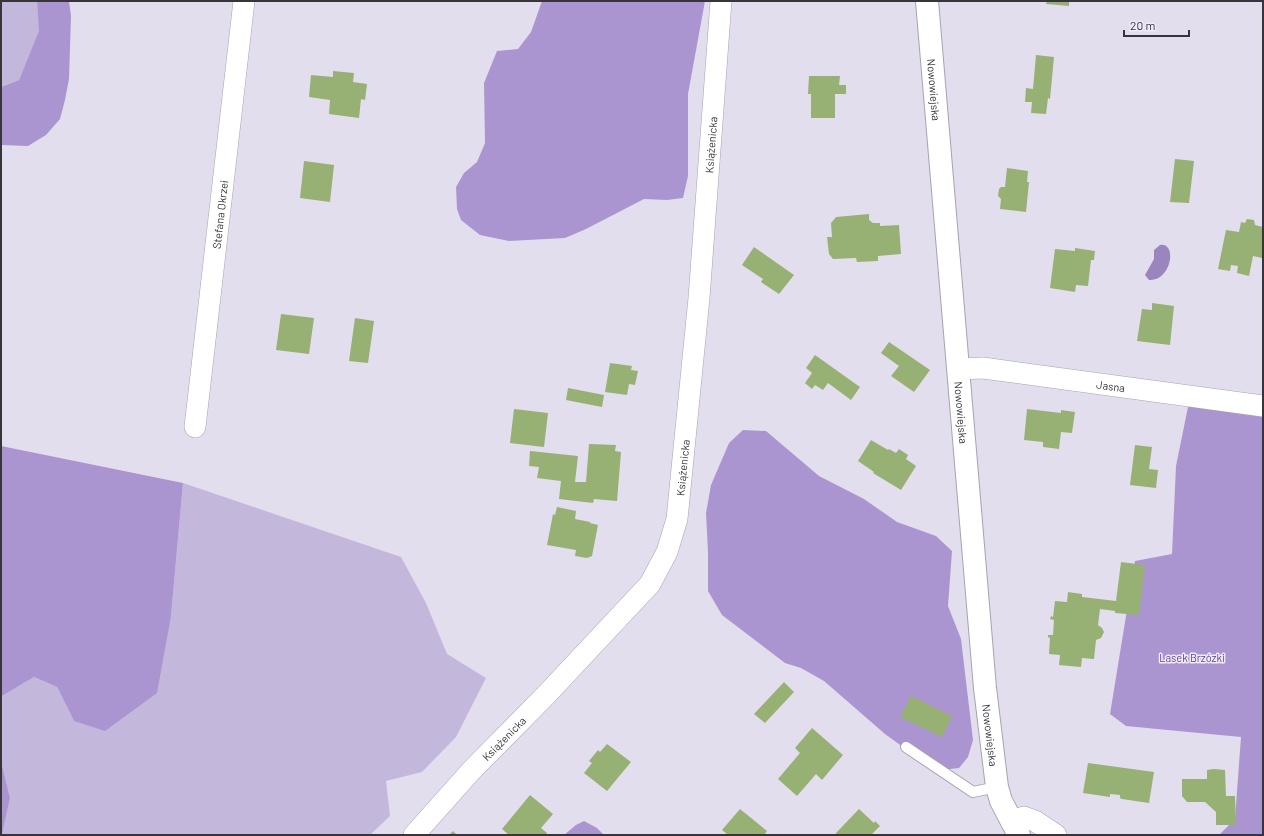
<svg xmlns="http://www.w3.org/2000/svg" width="1264" height="836" font-family="Barlow,sans-serif">
<style>
.green{fill:#c4b7dc}
.forest{fill:#ab95d0}
.water{fill:#9a85bf}
.building{fill:#97b074}
.lines{fill:none;stroke-linecap:round;stroke-linejoin:round}
.lane-casing{stroke:#a7a2b1;stroke-width:12}
.street-casing{stroke:#a7a2b1;stroke-width:22}
.secondary-casing{stroke:#a7a2b1;stroke-width:24}
.lane{stroke:#fff;stroke-width:10}
.street{stroke:#fff;stroke-width:21}
.secondary{stroke:#fff;stroke-width:22}
.labels{text-anchor:middle;dominant-baseline:central;stroke-width:3;stroke-linejoin:round;paint-order:stroke}
.street-label{font-size:11px;fill:#37353b;stroke:#f0ebfb}
.park-label{font-size:11px;fill:#61438b;stroke:#f0ebfb}
</style>
<rect width="100%" height="100%" fill="#e3deee"/>
<!-- green -->
<path class="green" d="M1,1H37L40,31L19,80L1,87Z
M183,483L401,557L426,603L447,654L486,678L456,737L422,772L386,781L390,816L370,835H2L10,798L1,761V704L2,696L34,677L57,687L74,721L171,616Z"/>
<!-- forest -->
<path class="forest" d="M37,1H69L71,16L69,79L65,100L60,119L46,135L28,146L1,145V87L19,80L39,31Z
M542,1H705L688,94V176L683,198L667,200L644,199L586,229L565,238L509,241L480,235L461,220L457,209L456,187L464,173L477,162L485,143L484,83L497,51L518,49L531,32Z
M1189,402L1263,412V835H1219L1235,819L1241,737L1126,726L1110,714L1135,561L1172,554L1176,466Z
M743,430L766,431L819,476L864,499L897,522L936,536L952,551L948,606L961,639L973,740L968,757L959,768L941,770L918,758L885,734L824,681L801,668L785,663L722,615L708,591V552L706,513L711,485L729,443Z
M1,446L183,483L171,616L157,693L105,731L74,721L57,687L34,677L2,696L1,704Z
M1,761L10,798L2,835H1Z
M584,821L597,828L604,835H564L576,825Z"/>
<!-- water -->
<path class="water" d="M1160,245C1178,242 1171,282 1149,280L1145,275L1154,259V250Z"/>
<!-- building -->
<path class="building" d="M1047,1H1069V6L1046,4Z
M1036,55L1054,57L1050,99L1048,98L1046,114L1031,113L1032,102H1025L1026,88L1033,89Z
M333,71L354,73L353,82L367,84L365,100L361,99L359,118L329,114L330,100L309,97L311,75L333,77Z
M809,76H840L839,85H846V94H835V118H811V94H808Z
M1175,159L1194,161L1189,203L1170,202Z
M304,161L334,165L330,202L300,198Z
M1007,168L1028,171L1027,182H1029L1026,212L1000,209L1001,199L998,196L999,189L1001,187H1005Z
M869,214V220L873,223H880V226L899,225L901,254L878,256V261L857,262L856,258L833,259L829,254L827,237H832L831,223L836,217Z
M1247,219L1254,220L1255,225L1263,227L1262,258L1253,256L1249,276L1237,273L1238,266L1231,265L1230,271L1218,269L1226,230L1239,232L1241,222L1245,223Z
M754,247L794,275L779,294L761,282L763,279L742,265Z
M1075,248L1095,251L1094,260H1091L1088,286L1076,285L1075,292L1050,288L1055,249L1075,251Z
M1152,303L1174,306L1170,345L1137,341L1142,309L1152,310Z
M281,314L314,318L309,354L276,350Z
M355,318L374,321L368,363L349,361Z
M889,342L930,370L914,392L891,376L899,366L881,353Z
M815,355L860,387L851,400L828,383L823,390L815,385L812,389L805,383L812,373L806,368Z
M610,363L632,366L631,370L638,371L635,385L629,384L627,395L605,392Z
M568,388L604,395L602,407L566,400Z
M514,409L548,413L544,447L510,443Z
M1027,409L1061,413V410L1075,412L1072,433L1061,432L1059,449L1043,447V442L1024,440Z
M871,440L888,450L889,449L896,453L899,449L908,455L906,459L916,466L901,490L873,473L874,472L858,461Z
M589,444L616,445L615,451L621,452L617,501L594,499L593,503L559,499L561,481L537,478L539,467L529,466L530,451L578,456L575,482H586Z
M1135,445L1152,447L1149,469L1158,470L1156,488L1130,485Z
M557,507L576,511L575,519L590,522V523L598,525L592,556L587,558L575,556L576,550L547,545L553,514L555,515Z
M1121,562L1145,565L1139,615L1115,613V611L1100,609L1098,625L1102,628L1104,632L1101,638L1096,640L1094,659L1082,658L1081,667L1059,665L1060,655L1049,654L1050,638L1048,637V635H1053L1054,620L1050,619L1051,616L1053,617L1055,601L1067,602L1068,592L1082,594V597L1116,601Z
M784,682L794,692L765,723L754,714Z
M911,696L952,716L942,737L900,717Z
M812,728L843,755L822,780L816,774L797,796L778,779L800,753L795,748Z
M607,744L631,762L607,791L584,773L592,763L589,761L598,750L600,752Z
M1088,763L1154,772L1149,803L1122,799L1120,798V795L1110,794V797L1083,793Z
M1214,769L1225,770L1226,796H1235L1236,825H1216V812L1205,802H1187L1182,796V779H1207V770Z
M530,795L553,814L541,828L547,833L546,835H509L502,829Z
M740,809L767,831L764,835H728L722,830Z
M859,809L874,823L875,821L880,826L871,835H837L836,833Z
M453,831L457,835H449Z"/>
<g class="lines">
<!-- lane casing -->
<g class="lane-casing">
<path id="lane" d="M906,747L973,792L997,787"/>
</g>
<!-- street casing -->
<g class="street-casing">
<g id="street">
<path id="s1" d="M958,369L983,368L1263,406"/>
<path id="s2" d="M195,427L244,1"/>
<path d="M1011,821L1024,817L1035,821L1056,835"/>
<path id="s3" d="M414,835L471,771L546,695L650,584L667,552L677,519L699,298L721,1"/>
</g>
</g>
<!-- secondary casing -->
<g class="secondary-casing">
<g id="secondary">
<path id="s4" d="M927,1L985,688L997,787L1001,801L1019,835"/>
</g>
</g>
<!-- lane -->
<use href="#lane" class="lane"/>
<!-- street -->
<use href="#street" class="street"/>
<!-- secondary -->
<use href="#secondary" class="secondary"/>
</g>
<g class="labels">
<!-- street labels -->
<g class="street-label">
<text stroke="none"><textPath href="#s4" startOffset="89">Nowowiejska</textPath></text>
<text stroke="none"><textPath href="#s3" startOffset="791">Książenicka</textPath></text>
<text stroke="none"><textPath href="#s2" startOffset="214">Stefana Okrzei</textPath></text>
<text stroke="none"><textPath href="#s1" startOffset="154">Jasna</textPath></text>
<text stroke="none"><textPath href="#s4" startOffset="413">Nowowiejska</textPath></text>
<text stroke="none"><textPath href="#s3" startOffset="467">Książenicka</textPath></text>
<text stroke="none"><textPath href="#s4" startOffset="737">Nowowiejska</textPath></text>
<text stroke="none"><textPath href="#s3" startOffset="132">Książenicka</textPath></text>
</g>
<!-- park labels -->
<g class="park-label">
<text x="1192" y="657">Lasek Brzózki</text>
</g>
</g>
<!-- border -->
<rect width="1264" height="836" fill="none" stroke="#37353b" stroke-width="4"/>
<!-- scale -->
<path d="M1124 30v6h65v-6" fill="none" stroke="#37353b" stroke-width="2"/>
<text x="1130" y="30" font-size="12" fill="#37353b" stroke="#f0ebfb" stroke-width="3" paint-order="stroke">20 m</text>
</svg>
